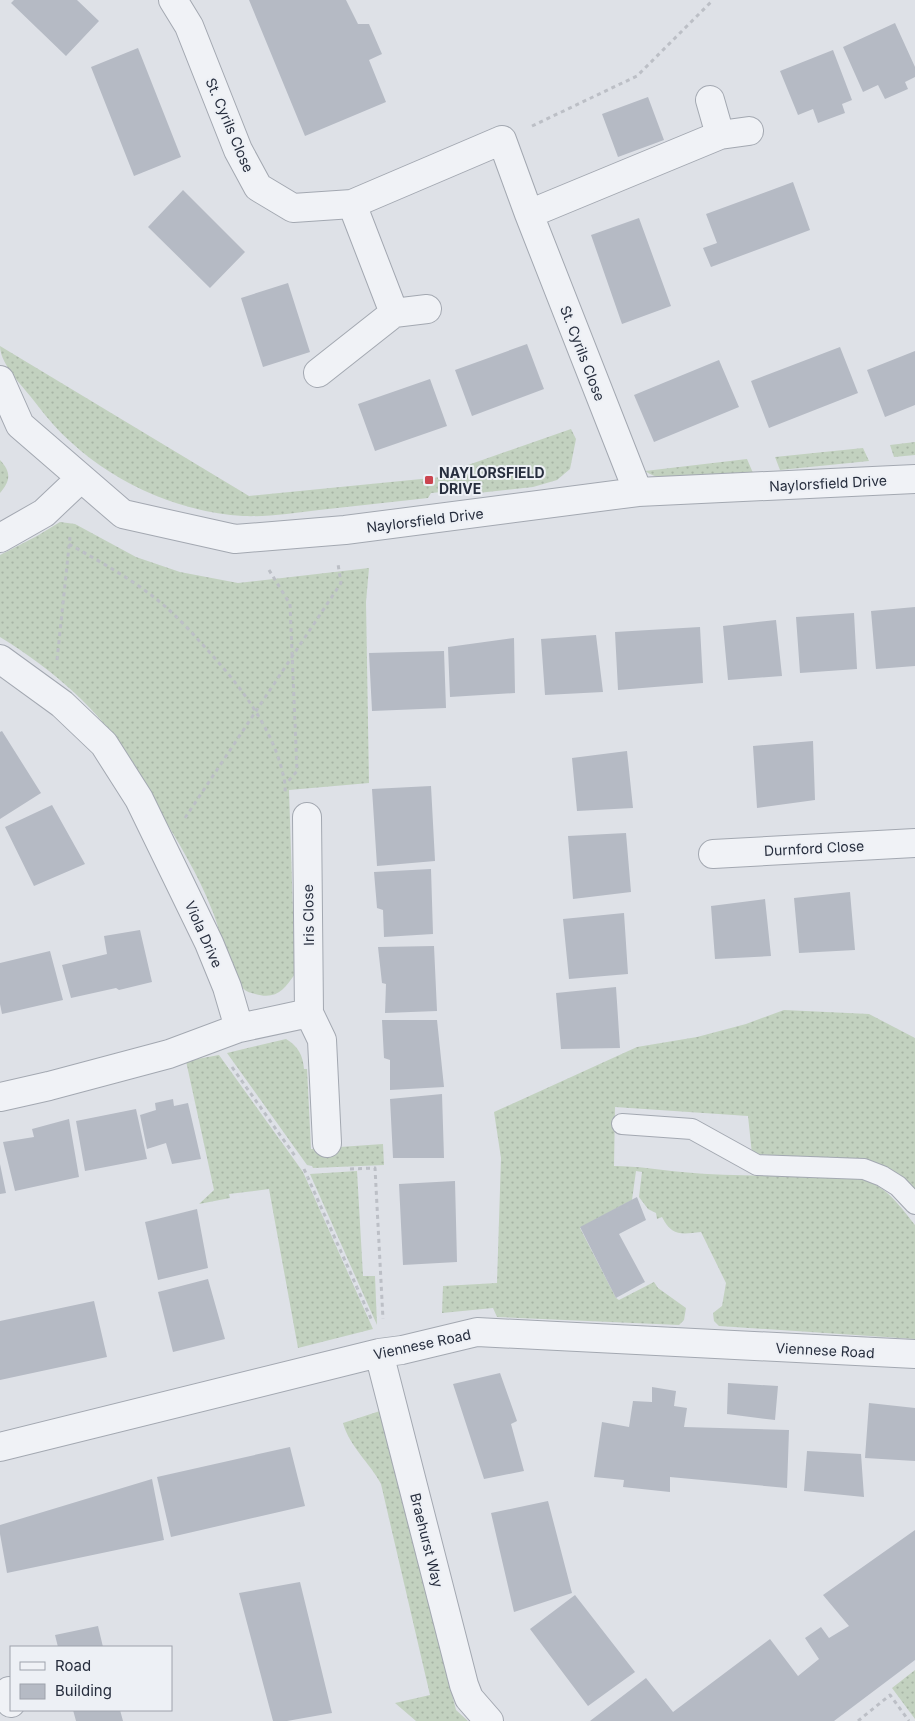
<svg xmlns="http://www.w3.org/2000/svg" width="915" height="1721" font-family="Inter,sans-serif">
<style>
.grass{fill:url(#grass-dots)}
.building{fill:#b5bac4}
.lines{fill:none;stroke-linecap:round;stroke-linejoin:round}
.service-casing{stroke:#a3a8b1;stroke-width:22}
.minor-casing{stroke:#a3a8b1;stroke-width:30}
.path{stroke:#bcbfc6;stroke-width:3;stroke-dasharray:4 4;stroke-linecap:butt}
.service{stroke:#f0f2f6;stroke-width:20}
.minor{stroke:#f0f2f6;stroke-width:28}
.poi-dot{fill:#cb444f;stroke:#edf0f5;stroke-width:2}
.labels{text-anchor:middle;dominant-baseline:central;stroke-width:4;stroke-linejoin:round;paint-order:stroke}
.street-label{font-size:14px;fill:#272e3e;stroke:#edf0f5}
.poi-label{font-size:14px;font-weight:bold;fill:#272e3e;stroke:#edf0f5;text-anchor:start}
</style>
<defs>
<pattern id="grass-dots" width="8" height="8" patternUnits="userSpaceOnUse" patternTransform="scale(1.25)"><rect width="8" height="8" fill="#c2d1bf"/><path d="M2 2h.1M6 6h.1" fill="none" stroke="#a7b4a5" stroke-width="1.8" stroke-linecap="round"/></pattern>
</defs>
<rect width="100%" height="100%" fill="#dee1e7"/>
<!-- grass -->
<path class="grass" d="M0,346L249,496L472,474L468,465L571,429L576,439L570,469L557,480L533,487L478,493L473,489L431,493L428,498C392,502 355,506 319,510C294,513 268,517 243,516C164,511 85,469 38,406C27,390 0,366 0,346Z
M915,442V455L894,457L890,445Z
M863,448L869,461L780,470L775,457Z
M747,459L753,473C722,476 671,489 645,471Z
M0,460C12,473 10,481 0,493Z
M60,522L75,524L136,557L180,572L238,583L369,568L366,602L369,783L289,790L295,974C284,990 276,1000 255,994C252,993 247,992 245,990C229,979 221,930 212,910C198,874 177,840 157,807C149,794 144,779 136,767C101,711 55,671 0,637V555L37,536Z
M784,1010L869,1014L915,1038V1190C901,1178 889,1168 871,1161L752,1154L748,1116L615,1107L614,1166C637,1166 660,1170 682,1172C711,1175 741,1175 770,1176C803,1178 841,1170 872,1183C890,1191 903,1210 915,1225V1339L719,1326L714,1321L713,1313L722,1306L726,1283L701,1232C682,1234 672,1237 662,1217L657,1219L656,1213L648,1209L639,1197L642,1172L636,1171L632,1200L580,1228L616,1298L619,1300L654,1282L658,1288L686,1308L684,1320L679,1325L497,1317L493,1308L442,1313L443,1286L497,1283L501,1158L494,1112L637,1047L697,1037L746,1024Z
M286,1039C298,1046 303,1055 304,1069H307L311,1149L383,1144L384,1165L313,1168L312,1166L307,1165L227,1053Z
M219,1055L303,1172L373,1329L298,1348L269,1189L229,1194L230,1198L199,1204L214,1190L186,1061Z
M357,1171L363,1276H375L377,1325L310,1174Z
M380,1411L456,1710L468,1721H416L395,1703L430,1695L381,1484C370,1463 349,1446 343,1423Z
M915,1670V1719L892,1688Z"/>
<!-- building -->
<path class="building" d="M14,0H77L99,21L66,56L11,3Z
M249,0H346L358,24H369L382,54L369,60L386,102L305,136Z
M895,23L915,67V77L905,82L908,89L885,99L878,85L863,92L843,47Z
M138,48L181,157L134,176L91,67Z
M833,50L852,100L842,104L845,113L818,123L813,109L798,115L780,71Z
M648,97L664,140L618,157L602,114Z
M793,182L810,230L711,267L703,248L717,243L706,214Z
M183,190L245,252L210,288L148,227Z
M639,218L671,306L622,324L591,235Z
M288,283L310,352L263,367L241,298Z
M527,344L544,389L472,416L455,370Z
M840,347L858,393L769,428L751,381Z
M915,351V405L885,417L867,370Z
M719,360L739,407L654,442L634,395Z
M430,379L447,426L375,451L358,404Z
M915,607V666L876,669L871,611Z
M854,613L857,669L800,673L796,617Z
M776,620L782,676L728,680L723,626Z
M700,627L703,683L618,690L615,632Z
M596,635L603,692L545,695L541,639Z
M514,638L515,693L450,697L448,647Z
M444,651L446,708L372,711L369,653Z
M2,731L41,793L0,819V732Z
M813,741L815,800L757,808L753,746Z
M627,751L633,808L577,811L572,758Z
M431,786L435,861L377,866L372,789Z
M52,805L85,864L34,886L5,827Z
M626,833L631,892L573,899L568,836Z
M431,869L433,934L384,937L383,910L377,908L374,872Z
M850,892L855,950L799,953L794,898Z
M765,899L771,956L715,959L711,906Z
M624,913L628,974L569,979L563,919Z
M140,930L152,982L119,990L116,988L71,998L62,965L107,954L104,936Z
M434,946L437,1011L385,1013L386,984L382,983L378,947Z
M50,951L63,1000L2,1014L0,1004V963Z
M616,987L620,1048L561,1049L556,993Z
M382,1020H437L444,1087L390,1090V1060L384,1058Z
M442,1094L444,1158H393L390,1099Z
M173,1099L174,1106L188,1103L201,1159L172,1164L166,1143L147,1149L140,1115L156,1110L155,1103Z
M136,1109L147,1159L85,1171L76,1121Z
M69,1119L79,1177L15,1191L3,1142L34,1137L32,1129Z
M0,1164L6,1193L0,1194Z
M455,1181L457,1262L403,1265L399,1184Z
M637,1197L646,1220L619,1234L645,1282L616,1298L580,1227Z
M197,1209L208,1268L158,1280L145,1222Z
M208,1279L225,1339L173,1352L158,1292Z
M94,1301L107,1357L0,1380V1321Z
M500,1373L517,1421L511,1424L524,1471L484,1479L453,1384Z
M728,1383L778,1386L775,1420L727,1414Z
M652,1387L676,1391L674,1406L687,1408L684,1427L789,1430L787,1488L670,1477V1492L623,1487L624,1480L594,1477L602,1422L629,1427L633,1401L652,1402Z
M869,1403L915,1408V1461L865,1458Z
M290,1447L305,1506L171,1537L157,1477Z
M807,1451L861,1454L864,1497L804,1491Z
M152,1479L164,1540L7,1573L0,1534V1525Z
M548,1501L572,1593L514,1612L491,1513Z
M915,1530V1660L834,1721H590L646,1678L673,1712L770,1639L798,1676L819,1659L805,1638L821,1627L829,1638L849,1626L823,1595Z
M300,1582L332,1713L287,1721H273L239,1593Z
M575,1595L635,1672L588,1706L530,1629Z
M98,1626L103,1647H58L55,1635Z
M73,1710H120L123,1721H76Z"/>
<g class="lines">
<!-- service casing -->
<g class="service-casing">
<path id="service" d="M622,1124L692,1129L757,1165L864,1169L882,1176L898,1186L915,1204"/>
</g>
<!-- minor casing -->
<g class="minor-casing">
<path id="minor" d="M173,0L189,26L238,150L258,187L293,208L352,204L502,140L529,214L638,492
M720,135L749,131
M529,214L720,135L710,100
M394,313L427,309
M318,373L394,313L352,204
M0,380L20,425L123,514L235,539L345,530L638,492L915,479
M0,538L44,513L81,478
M0,659L62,704L104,744L139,799L209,943L227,987L239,1028
M713,854L915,843
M309,1013L322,1040L327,1143
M0,1097L49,1086L169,1054L239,1028L309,1013L307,817
M379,1353L464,1685L469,1698L489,1721
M0,1447L379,1353L402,1350L477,1332L915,1354
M9,1691L11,1703"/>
</g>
<!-- path -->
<path class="path" d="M532,126L637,76L713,0
M69,544C95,559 123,574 147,592C168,607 186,626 203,645C235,680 267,719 281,766C283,775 286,783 285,792
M269,570L290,604L297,771L286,784
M57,660L70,537
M185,818L341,583L338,564
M232,1067L295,1156
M304,1169L372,1321
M350,1169L375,1168L383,1319
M858,1721L890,1695L909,1721"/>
<!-- service -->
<use href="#service" class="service"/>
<!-- minor -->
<use href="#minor" class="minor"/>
</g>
<!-- markers -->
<rect class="poi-dot" x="424" y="475" width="10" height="10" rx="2.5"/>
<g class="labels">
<!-- street labels -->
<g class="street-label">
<text transform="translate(230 125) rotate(67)">St. Cyrils Close</text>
<text transform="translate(583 353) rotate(69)">St. Cyrils Close</text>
<text transform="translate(828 483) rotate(-3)">Naylorsfield Drive</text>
<text transform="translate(425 520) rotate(-7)">Naylorsfield Drive</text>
<text transform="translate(814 848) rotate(-3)">Durnford Close</text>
<text transform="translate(308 915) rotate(-91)">Iris Close</text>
<text transform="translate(204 934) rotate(66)">Viola Drive</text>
<text transform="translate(422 1344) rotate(-12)">Viennese Road</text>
<text transform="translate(825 1350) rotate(3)">Viennese Road</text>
<text transform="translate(427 1540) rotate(76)">Braehurst Way</text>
</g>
<!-- poi labels -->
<g class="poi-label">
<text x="439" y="472">NAYLORSFIELD<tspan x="439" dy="16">DRIVE</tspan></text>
</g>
</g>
<!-- legend -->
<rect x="10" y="1646" width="162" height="65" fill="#edf0f5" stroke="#9ea2ac"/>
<rect x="20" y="1662" width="25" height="8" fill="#f0f2f6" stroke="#9ea2ac"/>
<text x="55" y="1671" font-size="15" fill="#272e3e">Road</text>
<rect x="20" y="1684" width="25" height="15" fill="#b5bac4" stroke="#9ea2ac"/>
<text x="55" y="1696" font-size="15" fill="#272e3e">Building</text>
</svg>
